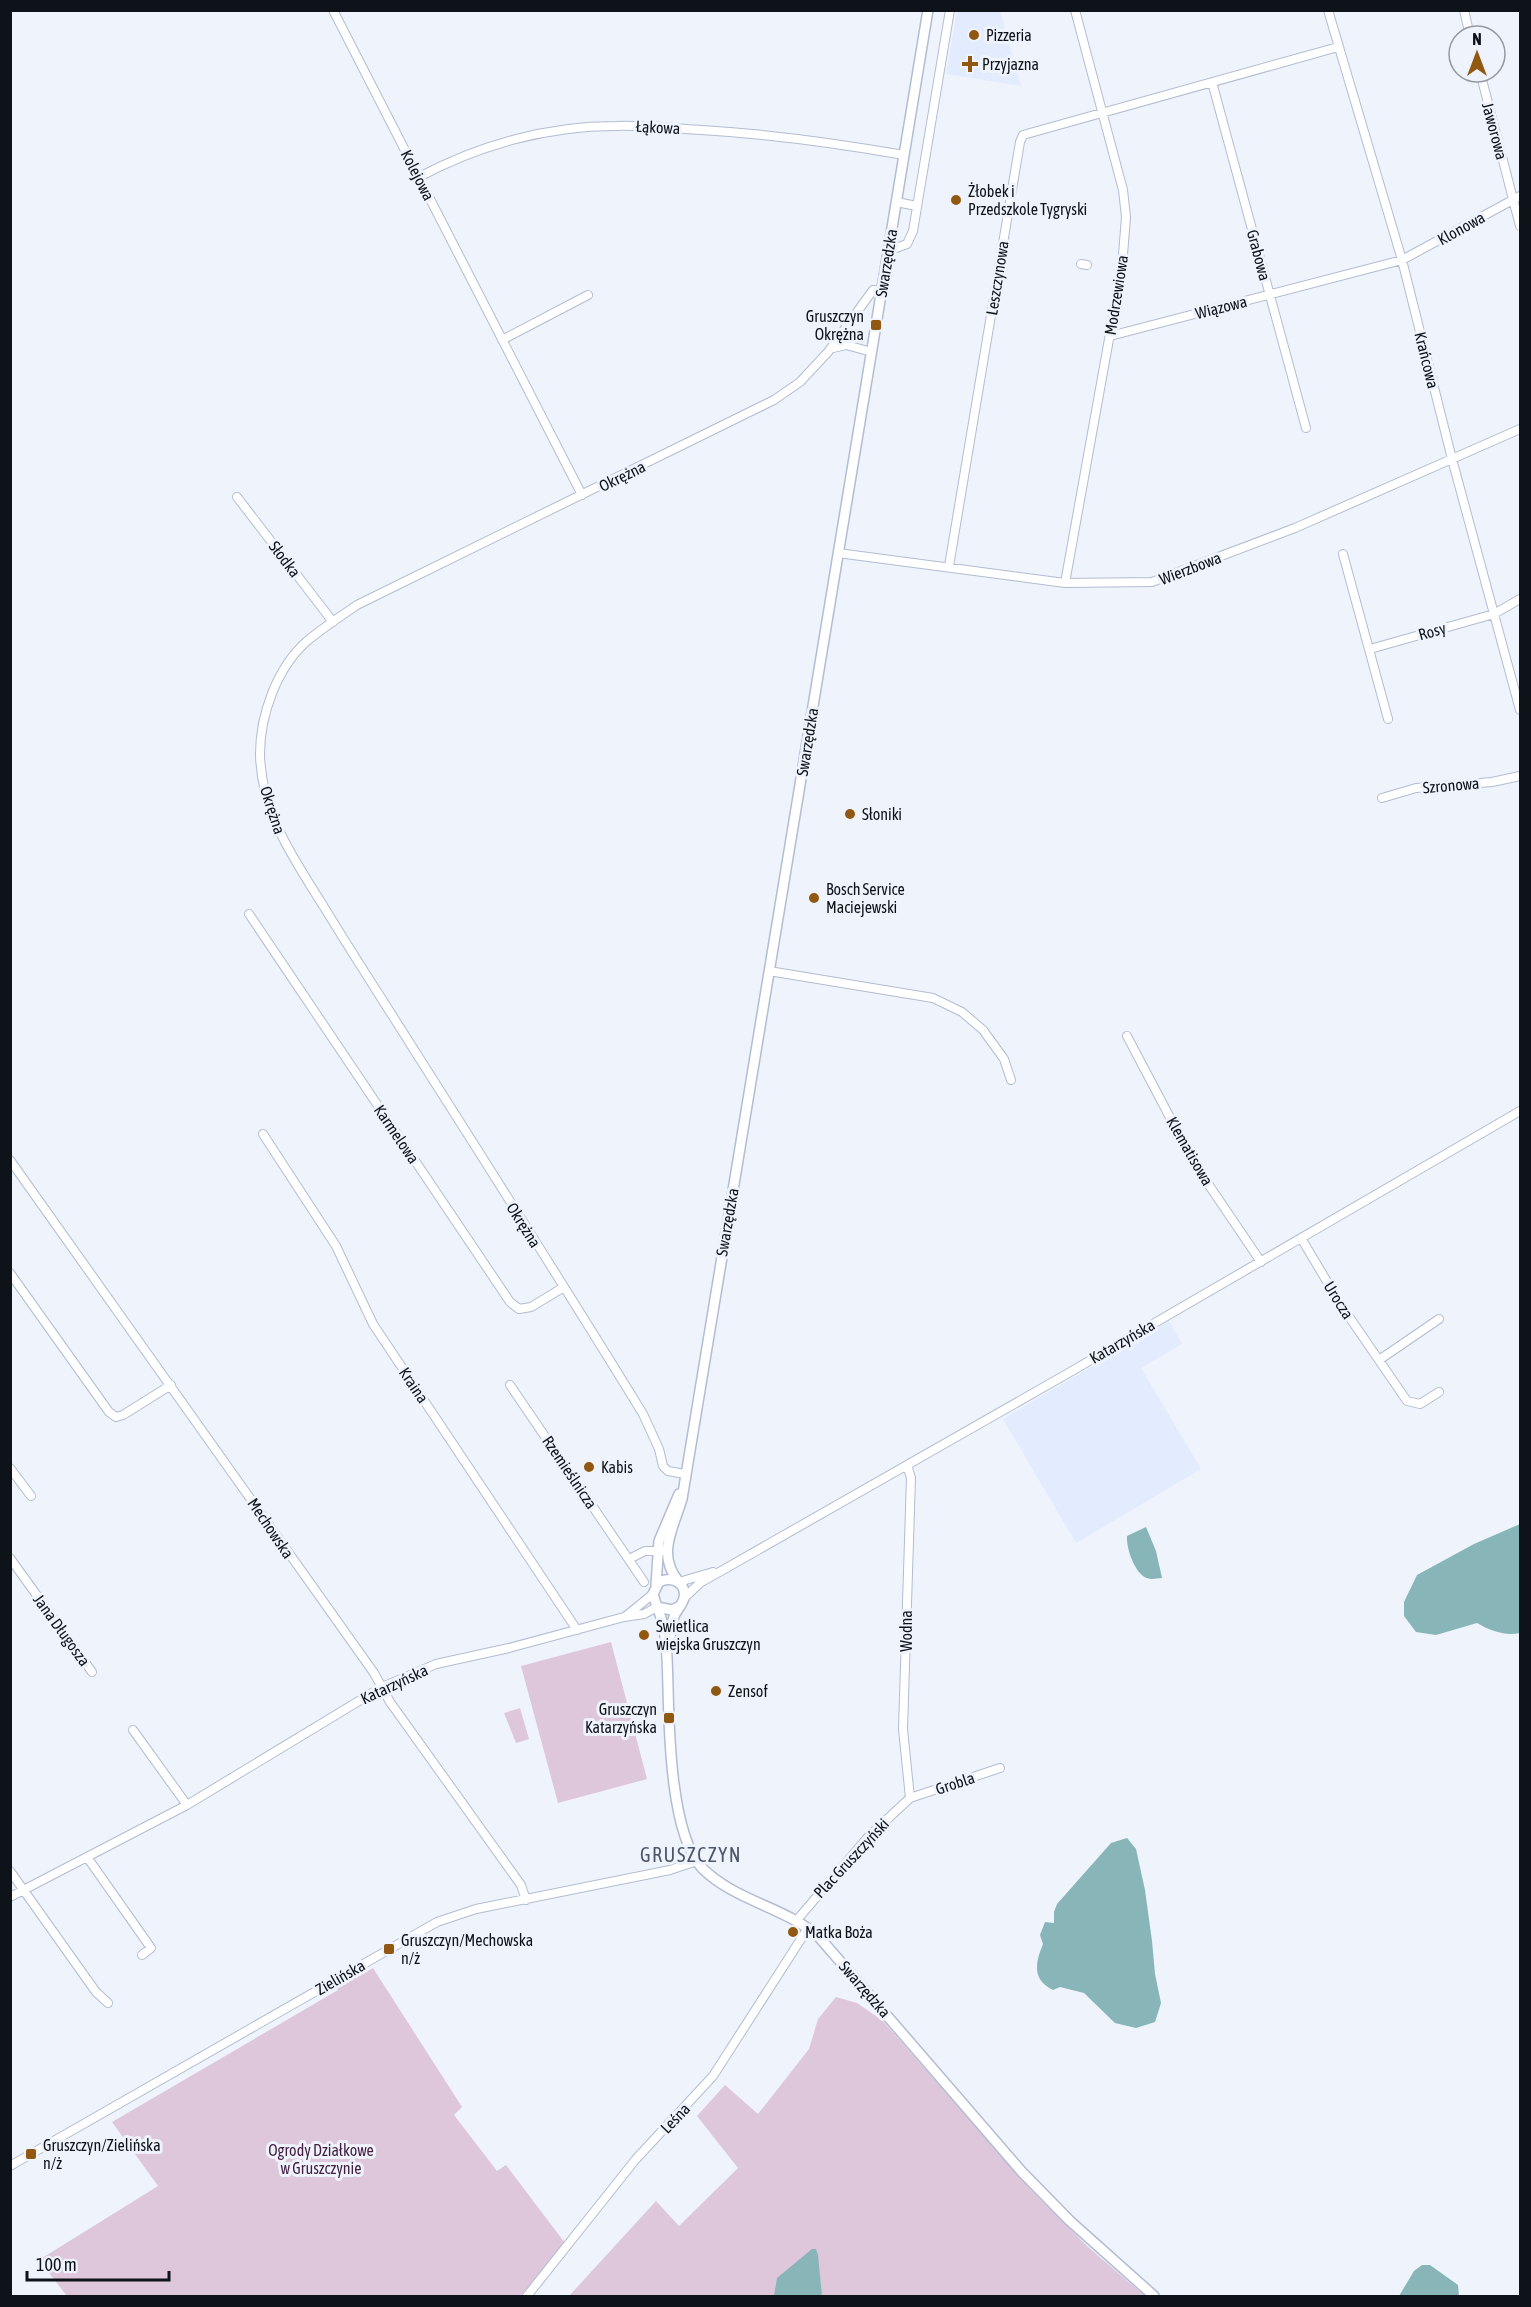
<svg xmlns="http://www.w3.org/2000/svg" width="1531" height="2307" font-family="'Asap Condensed',sans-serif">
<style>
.built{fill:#e3ecfe}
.green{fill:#dec7db}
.water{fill:#88b5b8}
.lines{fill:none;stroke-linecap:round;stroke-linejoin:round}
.minor-casing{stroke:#b2bcd2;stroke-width:10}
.tertiary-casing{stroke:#b2bcd2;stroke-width:12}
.minor{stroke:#fff;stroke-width:8}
.tertiary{stroke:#fff;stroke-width:9}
.poi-dot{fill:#915812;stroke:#eef3fc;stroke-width:2}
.labels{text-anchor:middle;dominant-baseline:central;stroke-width:6;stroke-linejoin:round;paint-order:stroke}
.poi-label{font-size:16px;fill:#0e1219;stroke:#eef3fc;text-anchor:start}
.street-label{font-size:16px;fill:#0e1219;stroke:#eef3fc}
.park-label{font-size:16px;fill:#431e41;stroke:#eef3fc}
.quarter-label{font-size:20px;letter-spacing:1.5px;fill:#4d5669;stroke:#eef3fc}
</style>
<rect width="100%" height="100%" fill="#eef3fc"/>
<!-- built -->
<path class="built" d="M957,11H1000L1021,86L946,74Z
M1169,1321L1182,1344L1141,1368L1201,1469L1076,1543L1003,1419Z"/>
<!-- green -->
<path class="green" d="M611,1642L647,1779L558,1803L521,1666Z
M520,1708L529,1739L516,1743L504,1713Z
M373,1968L462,2107L454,2115L497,2171L506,2165L565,2243L521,2296H67L39,2260L158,2186L112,2122L338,1990L337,1988Z
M836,1997L857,2003L883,2021L1031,2190L1087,2246L1145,2296H569L656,2201L679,2226L738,2168L697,2116L725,2085L758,2114L809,2049L818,2019Z"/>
<!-- water -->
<path class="water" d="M1520,1524V1633C1504,1636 1491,1631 1477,1623L1436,1635L1416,1632L1404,1616V1602L1417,1575L1474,1544Z
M1146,1527L1156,1551L1162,1578C1157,1578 1152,1580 1147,1578C1135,1574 1126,1548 1127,1536Z
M1127,1838L1136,1849L1145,1890L1152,1941L1155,1974L1161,2003L1155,2022L1136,2028L1115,2023L1084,1993L1060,1987L1053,1990C1032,1980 1035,1963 1043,1944L1040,1935L1045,1922L1054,1923V1912L1057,1904L1111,1843Z
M812,2249H816L818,2255L822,2296H774L777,2278Z
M1422,2265H1430L1458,2285L1459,2296H1399L1414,2271Z"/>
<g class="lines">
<!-- minor casing -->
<g class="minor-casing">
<path id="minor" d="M333,10L582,495
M1328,10L1402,260L1452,459L1520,710
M1464,10L1470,36
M1480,72L1520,226
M1212,82L1306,428
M419,177C479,145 547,126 615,126C644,125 672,128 701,130C770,134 836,143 904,155
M896,202L917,206
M889,248H896L907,244L913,231L950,10
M1081,264L1087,265
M1110,336L1402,260L1520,196
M502,340L588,295
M833,348L846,345L872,352
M237,497L333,622
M838,553L1065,583L1152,582L1295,528L1520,429
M1343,554L1388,719
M949,566L1020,142L1023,135L1338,47
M1065,583L1122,267L1126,217L1123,190L1075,10
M1370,649L1494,614L1520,599
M1382,798L1416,788L1492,782L1520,776
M249,914L510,1302L519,1309L531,1307L564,1287
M769,971L933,998L962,1012L983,1030L1004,1059L1011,1080
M1127,1036L1194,1163L1261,1262
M263,1134L336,1246L373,1324L577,1630
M10,1160L374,1673L390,1702L521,1885L526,1900
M1301,1238L1341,1305L1407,1401L1420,1404L1439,1392
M10,1273L109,1412L116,1417L123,1415L171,1385
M1379,1360L1439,1319
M510,1385L644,1582
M907,1465L911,1478L903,1729L910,1798
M10,1468L31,1496
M685,1474L668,1471L663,1466L659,1449L643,1414C567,1290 489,1168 411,1045C382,999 352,953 324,907C294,859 261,813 260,754C260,715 277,668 306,642C322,628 340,617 357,605L774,400L800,382L828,352L873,290L882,291
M10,1558L92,1672
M629,1559L645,1551H662
M679,1582L713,1572
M684,1598L700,1583L1065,1375L1520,1111
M626,1616L653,1594
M133,1730L187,1805
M87,1857L151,1948L142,1955
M10,1871L96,1992L108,2003
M10,1897L187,1805L382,1687L436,1664L509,1648L624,1617L644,1614L657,1607
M796,1921L868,1837L910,1798L1000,1768
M10,2166L437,1922L476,1909L670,1870L697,1861
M527,2296L636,2159L713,2076L808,1928"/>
</g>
<!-- tertiary casing -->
<g class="tertiary-casing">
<path id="tertiary" d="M679,1582C656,1555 673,1529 682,1499L928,10
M656,1585L659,1541L679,1494
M657,1607C668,1632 667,1661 668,1687C669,1733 671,1835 702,1868C735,1901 785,1907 819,1937L1022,2172L1070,2221L1154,2296
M669,1647C670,1636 671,1624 675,1614C678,1609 683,1603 684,1598C687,1582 671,1576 659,1582L653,1594L657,1607L672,1610L680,1606"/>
</g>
<!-- minor -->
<use href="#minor" class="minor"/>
<!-- tertiary -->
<use href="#tertiary" class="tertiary"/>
</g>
<!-- markers -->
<g class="poi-dot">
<circle cx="974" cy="35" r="6"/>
<path d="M967 55h6v6h6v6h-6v6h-6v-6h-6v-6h6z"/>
<circle cx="956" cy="200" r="6"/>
<rect x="870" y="319" width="12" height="12" rx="3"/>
<circle cx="850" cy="814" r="6"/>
<circle cx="814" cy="898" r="6"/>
<circle cx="589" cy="1467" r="6"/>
<circle cx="644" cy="1635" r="6"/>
<circle cx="716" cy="1691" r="6"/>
<rect x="663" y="1712" width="12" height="12" rx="3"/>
<circle cx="793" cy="1932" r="6"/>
<rect x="383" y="1943" width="12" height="12" rx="3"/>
<rect x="25" y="2148" width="12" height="12" rx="3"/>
</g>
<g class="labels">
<!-- poi labels -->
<g class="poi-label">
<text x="986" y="35">Pizzeria</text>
<text x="982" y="64">Przyjazna</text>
<text x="968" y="191">Żłobek i<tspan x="968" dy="18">Przedszkole Tygryski</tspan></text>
<text x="864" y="316" text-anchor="end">Gruszczyn<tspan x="864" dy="18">Okrężna</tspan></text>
<text x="862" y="814">Słoniki</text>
<text x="826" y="889">Bosch Service<tspan x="826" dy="18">Maciejewski</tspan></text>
<text x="601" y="1467">Kabis</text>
<text x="656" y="1626">Swietlica<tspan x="656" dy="18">wiejska Gruszczyn</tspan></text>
<text x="728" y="1691">Zensof</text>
<text x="657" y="1709" text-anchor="end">Gruszczyn<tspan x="657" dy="18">Katarzyńska</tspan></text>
<text x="805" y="1932">Matka Boża</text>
<text x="401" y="1940">Gruszczyn/Mechowska<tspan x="401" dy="18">n/ż</tspan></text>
<text x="43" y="2145">Gruszczyn/Zielińska<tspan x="43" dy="18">n/ż</tspan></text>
</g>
<!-- street labels -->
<g class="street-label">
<text transform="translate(658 127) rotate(3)">Łąkowa</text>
<text transform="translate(1495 131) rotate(75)">Jaworowa</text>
<text transform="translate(418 175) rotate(63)">Kolejowa</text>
<text transform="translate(1461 228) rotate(-29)">Klonowa</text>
<text transform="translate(1259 255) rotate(75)">Grabowa</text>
<text transform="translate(886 263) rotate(-81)">Swarzędzka</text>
<text transform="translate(997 278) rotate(-81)">Leszczynowa</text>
<text transform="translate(1116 295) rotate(-81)">Modrzewiowa</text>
<text transform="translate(1221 307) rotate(-14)">Wiązowa</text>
<text transform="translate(1427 360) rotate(76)">Krańcowa</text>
<text transform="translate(622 476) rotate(-26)">Okrężna</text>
<text transform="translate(285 559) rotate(53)">Słodka</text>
<text transform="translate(1190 568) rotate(-21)">Wierzbowa</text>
<text transform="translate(1432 631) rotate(-16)">Rosy</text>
<text transform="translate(807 742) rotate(-81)">Swarzędzka</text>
<text transform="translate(1451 785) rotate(-5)">Szronowa</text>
<text transform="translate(273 810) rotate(72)">Okrężna</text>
<text transform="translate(397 1134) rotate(56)">Karmelowa</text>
<text transform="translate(1190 1151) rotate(60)">Klematisowa</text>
<text transform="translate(727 1222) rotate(-80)">Swarzędzka</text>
<text transform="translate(524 1225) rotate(58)">Okrężna</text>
<text transform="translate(1339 1300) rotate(58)">Urocza</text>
<text transform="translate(1122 1341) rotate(-30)">Katarzyńska</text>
<text transform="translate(414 1385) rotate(56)">Kraina</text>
<text transform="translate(570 1472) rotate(56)">Rzemieślnicza</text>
<text transform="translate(271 1528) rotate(56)">Mechowska</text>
<text transform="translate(62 1630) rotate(54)">Jana Długosza</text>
<text transform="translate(906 1631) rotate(-90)">Wodna</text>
<text transform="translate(394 1684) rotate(-25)">Katarzyńska</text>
<text transform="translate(955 1783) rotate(-18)">Grobla</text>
<text transform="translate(851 1858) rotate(-47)">Plac Gruszczyński</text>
<text transform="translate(340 1977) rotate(-30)">Zielińska</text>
<text transform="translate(865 1989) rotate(49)">Swarzędzka</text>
<text transform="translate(675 2118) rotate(-46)">Leśna</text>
</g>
<!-- park labels -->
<g class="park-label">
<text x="321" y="2150">Ogrody Działkowe<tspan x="321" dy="18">w Gruszczynie</tspan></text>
</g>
<!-- quarter labels -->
<g class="quarter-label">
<text x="691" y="1854">GRUSZCZYN</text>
</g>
</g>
<!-- border -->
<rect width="1531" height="2307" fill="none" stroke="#0e1219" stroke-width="24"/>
<!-- north arrow -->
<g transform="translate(1477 54)"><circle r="28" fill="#eef3fc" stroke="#9499a1" stroke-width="1.5"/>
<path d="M0-4.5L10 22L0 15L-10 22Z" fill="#915812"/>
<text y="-9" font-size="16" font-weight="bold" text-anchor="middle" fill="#0e1219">N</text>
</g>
<!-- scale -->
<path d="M27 2271v9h142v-9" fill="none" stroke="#0e1219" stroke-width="3"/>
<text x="36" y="2271" font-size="18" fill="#0e1219" stroke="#eef3fc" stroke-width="4.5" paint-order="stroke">100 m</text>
</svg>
